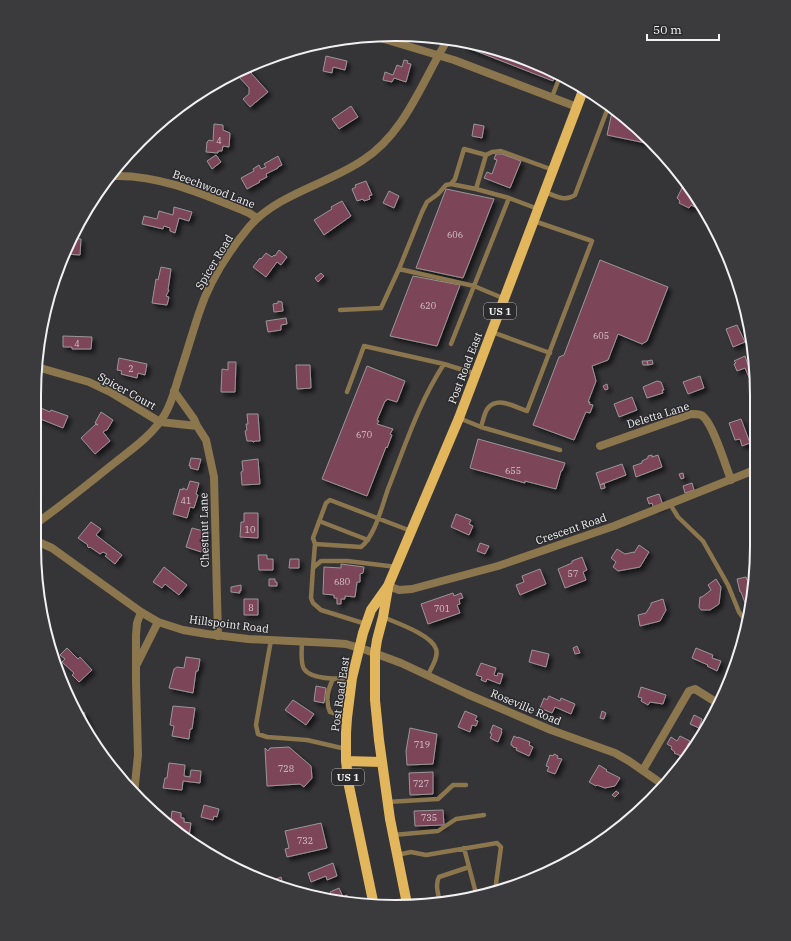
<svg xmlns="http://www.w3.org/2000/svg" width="791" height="941" font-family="'IBM Plex Serif',serif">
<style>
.building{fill:#7b4558;stroke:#9a9697;filter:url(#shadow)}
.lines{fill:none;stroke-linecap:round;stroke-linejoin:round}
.service{stroke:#8b764d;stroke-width:4.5}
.minor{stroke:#8b764d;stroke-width:8}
.tertiary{stroke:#8b764d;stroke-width:8}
.primary{stroke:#e1b65d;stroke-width:10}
.labels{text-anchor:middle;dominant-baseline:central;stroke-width:3;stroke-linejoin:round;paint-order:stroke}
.number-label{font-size:9px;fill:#d4c6cc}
.shield{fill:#2b2a2d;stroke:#b6b5b8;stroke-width:1}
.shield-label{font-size:10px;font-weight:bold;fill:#f1f1f3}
.street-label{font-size:11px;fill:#f1f1f3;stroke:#2b2a2d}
.rim{fill:none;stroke:#f1f1f3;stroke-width:2}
</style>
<defs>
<filter id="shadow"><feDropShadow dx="3.5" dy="3.5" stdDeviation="2" flood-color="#0009"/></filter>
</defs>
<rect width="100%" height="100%" fill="#353437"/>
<!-- building -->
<path class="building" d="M466,41L534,61L556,73L553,81L463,46Z
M326,56L347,61L345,70L333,67L332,73L323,71Z
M404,60L408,61L407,63L411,64L406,82L394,78L392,82L383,80L385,72L393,75L397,65L402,67Z
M248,69L252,72L251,73L268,92L250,107L243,99L249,94V88L239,77Z
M351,106L358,117L339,129L332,119Z
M613,108L651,140L655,145L607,135Z
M214,124L223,125V130L230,133L229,147L223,146L222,151H218V153L206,152L207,142L209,140L213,141Z
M474,124L484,126L482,138L472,136Z
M496,154H502L521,161L510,188L484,178L487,172L492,174L497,160L494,159Z
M216,155L221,162L212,169L207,161Z
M278,156L282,165L278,167V168L266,174L267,177L259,181L260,182L247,189L241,178L254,171L253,169L259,165L261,169L266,167L264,164Z
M366,181L372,195L369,196L370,199L364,201L363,199L357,201L352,189L356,187L355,185Z
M685,182L698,199L695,207L691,205L689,208L679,203L680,201L677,198Z
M446,189L494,199L463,278L416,268Z
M389,191L399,196L394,208L383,203Z
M342,201L351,216L324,235L314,220L332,209L331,207Z
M174,207L192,212L189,221L179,218L175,233L170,231V228L164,226L163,229L142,224L144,216L157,219L159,211L173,215Z
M70,238L81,239L80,255L66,254Z
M279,250L287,257L281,265L277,262L266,277L253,267L260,258L261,259L266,253L272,257L274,255L275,256Z
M600,260L668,287L647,341L642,344L618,334L608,360L592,366L596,381L588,402H590L589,404L593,405L590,413L586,412L585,414L574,440L533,425L559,357L564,355Z
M161,267L171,269L168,290H169L166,296L169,297L167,305L152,303L156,279L158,280Z
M321,273L324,276L318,282L315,278Z
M413,276L460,285L437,346L390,336Z
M278,301L282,302L283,311L274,312L273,304L278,303Z
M286,318L287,324L281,325V330L268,332L266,321Z
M737,325L745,342L733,347L726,329Z
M63,336L92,337L91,349H72V347H63Z
M745,356L748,365L754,363L756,381L751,382L745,368L737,371L734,364L736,363L734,361Z
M119,358L147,364L145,375L138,373L137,378L121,374L122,371L117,370Z
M652,360L653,364L648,365L647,361Z
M642,361H647L648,365H643Z
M228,362H236L235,392H221L222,369L228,370Z
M296,365H310L311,388L297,389Z
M367,366L405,381L397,402L387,399L386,401H385L377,420L379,421L377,424L393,429L390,434L392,435L387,448L386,447L367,496L322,479Z
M700,376L704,388L688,394L683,382Z
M657,381L661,382L664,390H662L663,393L647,398L643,387Z
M607,384L608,389L605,390L603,386Z
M632,397L637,410L619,417L614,404Z
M41,408L50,412L51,410L68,416L63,428L38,418Z
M101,412L113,420L107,430H106L103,432L110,441L95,454L81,438L96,424L98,425L95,423Z
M247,414H258L260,441H255L254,442H253V441H247L245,431L247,430L246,424H248Z
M741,419L750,443L742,446L740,439L735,440L729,423Z
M478,439L565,463L562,471H561L556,489L525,481V483L470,468Z
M652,455V457L658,455L662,467L636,477L633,466L642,463V461L648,458V456Z
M191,458L201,459L198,470L190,468L191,466H189Z
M258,459L260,484L242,485L241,472L243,471L242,461Z
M622,464L626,475L600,485L596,473Z
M683,473L684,478L681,479L679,474Z
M190,481L199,483L196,494L198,495L194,508L190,507L187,518L173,514L180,489L183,490V488L187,490Z
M604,483L605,488L601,489L600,485Z
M692,483L694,490L685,493L683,486Z
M659,494L663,505L654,509L652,503L649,504L647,498Z
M244,513H258V538L240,537L241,522H244Z
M456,514L471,520L469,524L473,526L469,535L451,527Z
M91,522L101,529L96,535L122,555L115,564L105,556L107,554L103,552L100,554L90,547L89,548L87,546L88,545L78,538Z
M192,528L207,532L201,552L186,547Z
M480,543L489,546L485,554L477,551Z
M639,545L649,552L640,567L618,571L613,567L616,562L611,558L617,549L625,554L634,552V553Z
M258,555H267V559H273V570H259Z
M582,557L587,570L583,572L586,580L565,588L558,569L572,563V561Z
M290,559H299V568H289Z
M341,564L364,567L363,573L360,574V582H357L355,597L345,596V599H341V604H337V598H334V595L323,594L324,567L341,568Z
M164,567L187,585L179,595L165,584L162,588L153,582Z
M540,569L546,584L520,595L516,585L524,582L522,576Z
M746,577L747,580L754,579L750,601L745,603L741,592H740L737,579Z
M269,579H275V582H277V586H269Z
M716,579L721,587L719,604L710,610H701L699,607L700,597H702L711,590L708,585Z
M241,585V591H239L240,593L231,592V587Z
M453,593L454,596L461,593L463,598L459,599L460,604L457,605L460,613L428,624L421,604Z
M244,599H258V615H244Z
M663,599L666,610L660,621L640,626L638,615L646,613L651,605V603Z
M577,646L580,653L575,654L573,648Z
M67,648L78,659L80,657L92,670L79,682L72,675L74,673L62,662L65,659L60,655Z
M696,648L713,655L712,658L721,661L717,671L707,666L708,665L692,658Z
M532,650L549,654L546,667L529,662Z
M186,657L200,659L198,671H196L193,693L169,688L174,669L177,667L184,668Z
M481,663L496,668L494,675L497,676L498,673L503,674L500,684L487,679L486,682L481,680L482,677L476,675Z
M316,686L326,688L324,703L314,701Z
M641,687L666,695L663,704L650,702L648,705L641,701L642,698L638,697Z
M549,696L560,701L561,698L575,704L571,714L555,707L552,713L540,708L544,698L547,700Z
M293,700L314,714L306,725L285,710Z
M173,706L195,708L192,729H190L189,739L172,736L174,726L170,725Z
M465,711L477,716L475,720L478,721L476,726L472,725L470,732L458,727Z
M602,711L606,713L604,719L600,718Z
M84,712L86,720H87L92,738L82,726L77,714Z
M694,715L702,719L699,728L690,724Z
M493,725L502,729L501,731L502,732L498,742L490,738L492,734L490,733Z
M410,728L437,734L433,764L407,765L406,751Z
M514,736L518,738V737L530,742L529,745L533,747L529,756L516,750L517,748L513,747V746L511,745V743Z
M680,736L690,741L687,746L692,749L686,758L674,753L675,752L671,749L672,747L667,744L671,737L677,741Z
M289,747L311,766L312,778L304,787L300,784L267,786L265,748L268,751L270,748Z
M554,754L558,756L557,758L562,759L555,774L547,771L549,767L546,766L550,755L553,756Z
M169,763L185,765L184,776L190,777L191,770L201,771L200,783L183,781L182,790L163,788L165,778H167Z
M599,765L607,770L606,771L620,778L615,786L605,788L597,785L596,786L589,782Z
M433,772V794L410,795L409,773Z
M616,791L619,793L615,797L612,795Z
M204,805L219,809L217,817L214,816L213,820L201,817Z
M443,810L444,825L415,826L414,811Z
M172,811L181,813V818H184V822L191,823L189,836H182L171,827L172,819H171Z
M321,823L327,848L287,857L285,849L289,848L285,831Z
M333,863L337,876L327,880L326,876L311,882L308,873Z
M281,877L282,881L274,884L272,881Z
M282,881L284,884L277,887L275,886L274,884Z
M284,885L286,889L278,887Z
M339,888L343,897L347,895L349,902L332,898L330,892Z"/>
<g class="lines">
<!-- service -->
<path class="service" d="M552,97L560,76
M451,184L476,189
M545,192C555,196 565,202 575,195L609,105
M538,209L509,198L476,189L486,155L492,152L501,151L553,170
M399,269L474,286L451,344
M505,299L474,286L509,198
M340,310L381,308L399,269L422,212L427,202L438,194L446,185L451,184L455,179L464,149L486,155
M492,332L550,353
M347,392L364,346L444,364L476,374
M459,418L481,427L560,450
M481,427C483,421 484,413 488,408C498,396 515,407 527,411L592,241L534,221
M670,504L678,517L703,541L728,585L739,612L746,621
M319,521L368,540
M411,531L330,500L326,503L313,538L315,544L361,547C375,536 382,506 388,489C405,446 419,402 444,364
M313,568L315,544
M383,617C397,623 432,635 436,649C439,657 431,668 428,675
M366,624L321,610L313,603L311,598L313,568L321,561H347L397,567
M271,640L257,719L256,725L258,734L267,737L307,740L346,749
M302,641C302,649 300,662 304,669C312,680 340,679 352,678
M333,679C328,689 325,701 330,712L347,718
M387,802L438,799L453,785H466
M393,835L438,831L456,819L484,815
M464,848L477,897
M397,855L411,852L426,855L497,843L501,847L495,891
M440,902C438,894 435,884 439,877L469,867"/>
<!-- minor -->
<path class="minor" d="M374,36L454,60L577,107
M114,176C162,175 205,195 249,213L257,218
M37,367L89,382L112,393L160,422L197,426L206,440L214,477L218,636
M174,391L194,419L197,426
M600,446L691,414C694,414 698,414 701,415C712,420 726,467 731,480
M34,525C61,506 87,485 113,464C132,449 153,435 165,414C172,402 175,389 179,376C186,355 192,334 199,313C209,282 228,252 249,227C277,194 328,184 363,160C406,132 422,81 448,39
M388,586L399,590L412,589L498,566L614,526L757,469
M137,664L158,622
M643,770L689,691L695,689L719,704
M134,794L138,755L136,682V635L137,623L141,612"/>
<!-- tertiary -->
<path class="tertiary" d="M34,540L52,548L141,612L158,622L183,630L207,634L248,639L332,643L346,644L366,650L401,663L467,694L551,730L615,753L629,761L665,786"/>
<!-- primary -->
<path class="primary" d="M388,588L383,617L377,640L375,653V700L379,740L390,819L407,904
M346,761L382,762
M374,906L349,786L346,761V733L347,718L352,678L363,633L371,610L388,586L459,418L584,88"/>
</g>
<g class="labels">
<!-- number labels -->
<g class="number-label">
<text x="219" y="140">4</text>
<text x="455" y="234">606</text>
<text x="428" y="305">620</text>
<text x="601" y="335">605</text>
<text x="77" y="343">4</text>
<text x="131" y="368">2</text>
<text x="364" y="434">670</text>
<text x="513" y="470">655</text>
<text x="186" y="500">41</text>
<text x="250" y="529">10</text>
<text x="573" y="573">57</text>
<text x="342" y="581">680</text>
<text x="251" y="607">8</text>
<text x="442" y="608">701</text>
<text x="422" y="744">719</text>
<text x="286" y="768">728</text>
<text x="421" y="783">727</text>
<text x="429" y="817">735</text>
<text x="305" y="840">732</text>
</g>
<!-- shield labels -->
<g class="shield">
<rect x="484" y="303" width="32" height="16" rx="3"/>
<rect x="332" y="769" width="32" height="16" rx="3"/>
</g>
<g class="shield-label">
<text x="500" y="311">US 1</text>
<text x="348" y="777">US 1</text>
</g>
<!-- street labels -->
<g class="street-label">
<text transform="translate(214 189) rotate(21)">Beechwood Lane</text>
<text transform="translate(214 262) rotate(-59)">Spicer Road</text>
<text transform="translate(465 368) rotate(-69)">Post Road East</text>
<text transform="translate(127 391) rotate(29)">Spicer Court</text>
<text transform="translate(658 415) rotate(-17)">Deletta Lane</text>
<text transform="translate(571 529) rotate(-19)">Crescent Road</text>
<text transform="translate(204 530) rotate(-91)">Chestnut Lane</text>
<text transform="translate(229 624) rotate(7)">Hillspoint Road</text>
<text transform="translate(340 694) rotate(-82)">Post Road East</text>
<text transform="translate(526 707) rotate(23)">Roseville Road</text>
</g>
</g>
<!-- crop -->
<path d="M0 0H791V941H0ZM395 41H396A354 354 0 0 1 750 395V546A354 354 0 0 1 396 900H395A354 354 0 0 1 41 546V395A354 354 0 0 1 395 41Z" fill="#3b3a3d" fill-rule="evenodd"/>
<path class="rim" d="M395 41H396A354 354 0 0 1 750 395V546A354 354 0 0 1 396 900H395A354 354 0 0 1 41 546V395A354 354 0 0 1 395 41Z"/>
<!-- scale -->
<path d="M647 34v6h72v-6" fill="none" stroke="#f1f1f3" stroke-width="2"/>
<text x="653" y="34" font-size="12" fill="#f1f1f3" stroke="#2b2a2d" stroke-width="3" paint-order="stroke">50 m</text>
</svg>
